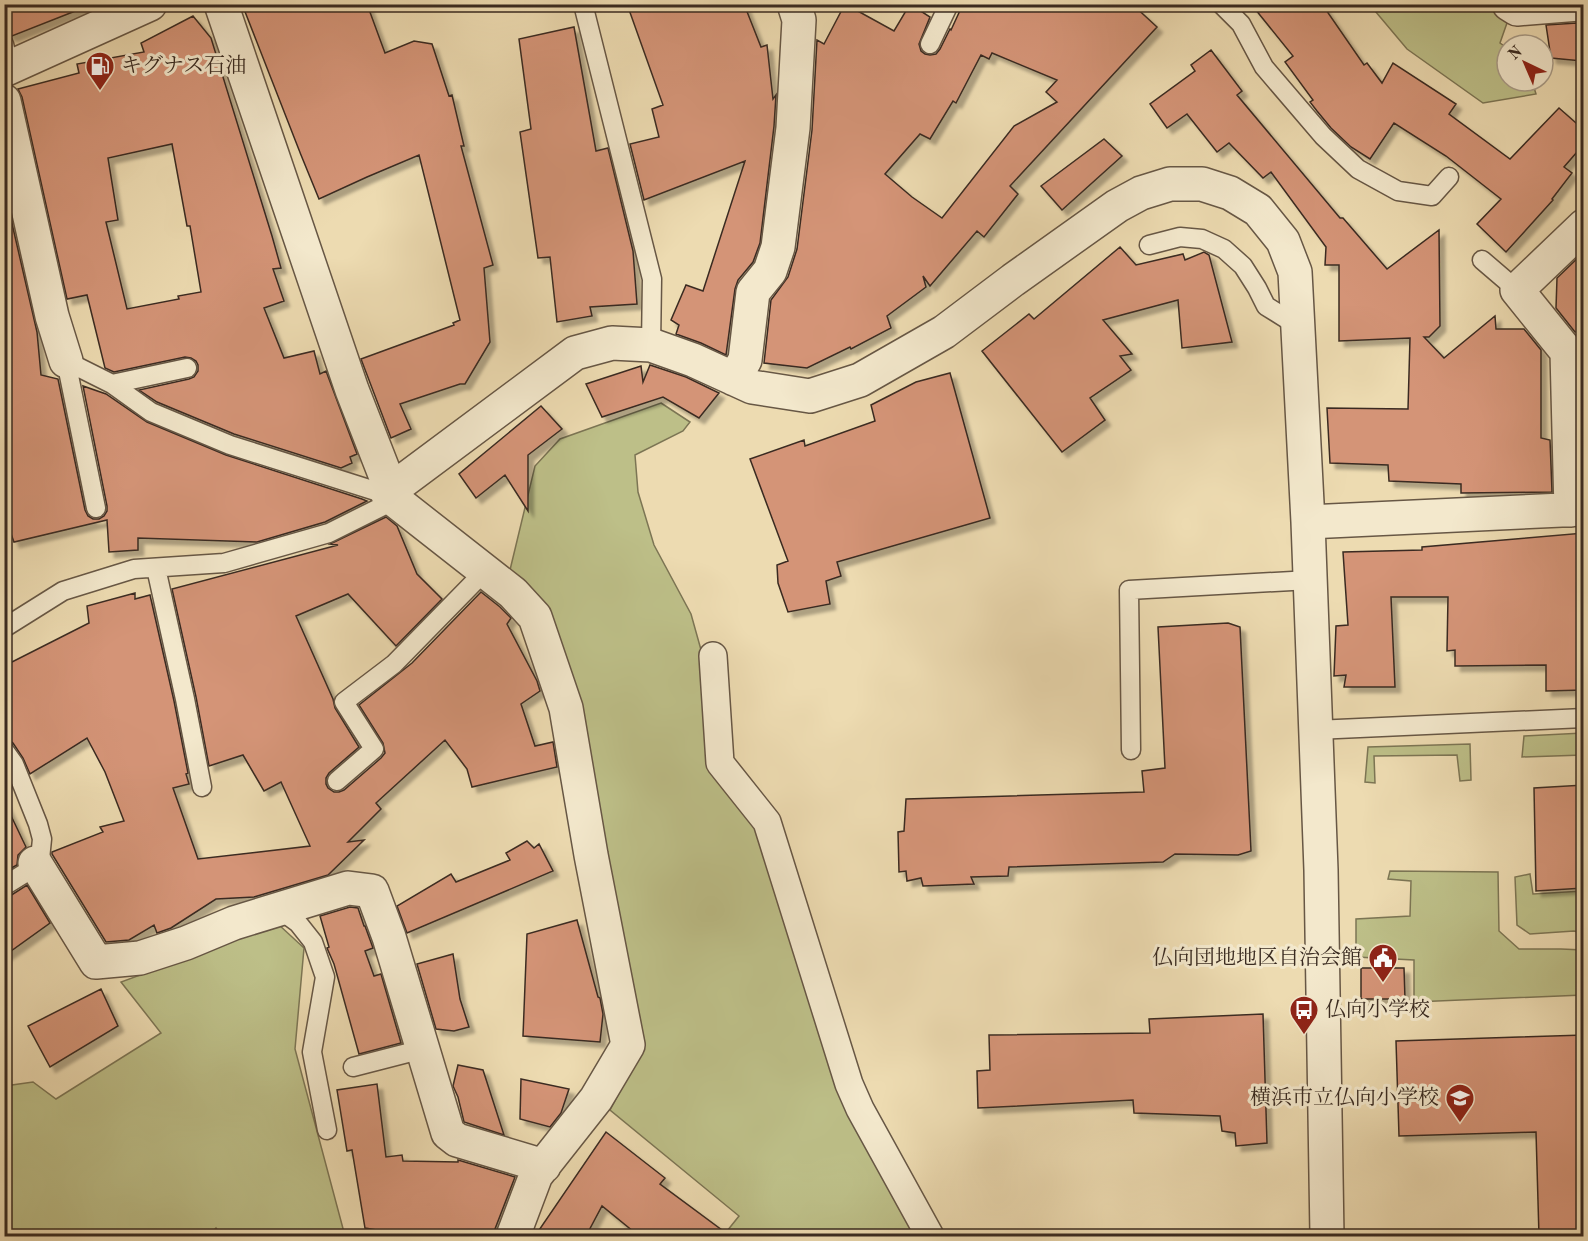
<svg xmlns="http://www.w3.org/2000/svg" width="1588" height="1241" font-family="'Old Standard TT','Noto Serif JP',serif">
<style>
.green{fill:#bdbf88;stroke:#7c7554;stroke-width:1.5}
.building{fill:#d49477;stroke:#3a2b21;stroke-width:1.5;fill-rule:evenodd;filter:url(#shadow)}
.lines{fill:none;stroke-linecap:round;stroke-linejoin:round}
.service-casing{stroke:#675745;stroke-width:21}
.pedestrian-casing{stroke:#675745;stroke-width:30}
.minor-casing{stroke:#675745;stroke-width:36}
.tertiary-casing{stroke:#675745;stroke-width:36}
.service{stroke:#f3e8cc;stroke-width:18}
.pedestrian{stroke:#f3e8cc;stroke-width:27}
.minor{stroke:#f3e8cc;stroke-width:33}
.tertiary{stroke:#f3e8cc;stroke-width:33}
.labels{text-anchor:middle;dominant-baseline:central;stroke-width:6;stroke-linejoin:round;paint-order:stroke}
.poi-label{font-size:21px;fill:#3a2b21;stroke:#f3e8cc;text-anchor:start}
</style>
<defs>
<filter id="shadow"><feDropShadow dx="5.5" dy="5.5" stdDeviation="1.5" flood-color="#0004"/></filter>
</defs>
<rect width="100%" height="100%" fill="#eddbb1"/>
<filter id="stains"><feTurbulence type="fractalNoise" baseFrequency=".00333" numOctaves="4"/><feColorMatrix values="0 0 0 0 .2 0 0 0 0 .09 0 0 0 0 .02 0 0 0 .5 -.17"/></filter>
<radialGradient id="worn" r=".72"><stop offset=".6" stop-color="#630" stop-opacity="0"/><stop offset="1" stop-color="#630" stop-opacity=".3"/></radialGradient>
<!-- green -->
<path class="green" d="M1370,5H1484L1508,20L1500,43L1507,48V81H1532L1536,94L1483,103L1407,49Z
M661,403L690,422L683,431L635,455L638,492L654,545L691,614L703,657L711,767L759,827L920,1236H723L739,1216L610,1110L645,1045L577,701L510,570L535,466L560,439Z
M1583,733V755L1522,757L1524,736Z
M1470,744L1471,780L1460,781L1457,755L1374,756L1375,783L1365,782L1368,747Z
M1390,871L1498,872L1499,931L1519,949H1561L1583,950V995L1414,1002V960L1356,957V919L1410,916L1411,881L1388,879Z
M1530,874L1533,894L1583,891V933L1574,931L1530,934L1517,925L1515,877Z
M278,924L304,948L295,1049L345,1236H222L216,1228L209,1236H5V1086L33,1082L56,1099L161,1033L121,982Z"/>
<!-- building -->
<path class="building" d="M7,4H87L88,6L12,36L7,33Z
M242,4H367L385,53L414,41L432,44L449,96L452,95L464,146H461L493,265L484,268L490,342L465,384H460L400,404L411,429L391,438L361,359L454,325L453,323L460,320L419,155L367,177L319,199L301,155Z
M627,4H744L761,47L767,45L773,99L776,95L774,126L760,243L753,262L738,280L735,289L726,355L701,343L676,334L679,325L671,320L686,285L703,291L745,161L644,200L630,144L659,137L652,109L663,105Z
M845,4L894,31L910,4L930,17L919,44L921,51L925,54L930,55L936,54L940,49L950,29L951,30L963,4H1132L1157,27L1010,186L1018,194L984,237L977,231L930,286L923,276L926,287L887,316L891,328L851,349L850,347L807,368L764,363L771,300L788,277L797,249L812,130L817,40L824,44ZM992,53L1057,80L1046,92L1057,102L1014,126L942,218L912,197L885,174L920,134L930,139L953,101L956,103L981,55L989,59Z
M1251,4H1322L1364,65L1367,63L1382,83L1393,63L1456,104L1449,114L1510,159L1559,108L1584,130V144L1564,167L1572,173L1552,199L1553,200L1506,252L1477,224L1501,199L1446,156L1394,123L1370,159L1351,147L1331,128L1317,111L1310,102L1313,100L1285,62L1293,56Z
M193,16L211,38L272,236L281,268L273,269L284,301L264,308L284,358L314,351L320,374L326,371L357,454L350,457L352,463L341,468L234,434L157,402L139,390L189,379L194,377L198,371V365L196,361L191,358L185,357L114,372L105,368L87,295L67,299L22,97L18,89L79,73L77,64L144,52L141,43ZM172,144L187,226H190L201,292L178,296L179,299L127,309L106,222L118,220L108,158Z
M1577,23L1582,61L1551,58L1546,25Z
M574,27L596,151L608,148L633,251L637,304L590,307L592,316L557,322L550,257L538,258L520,132L531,129L519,39Z
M1211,50L1242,91L1237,95L1340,218H1343L1387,269L1439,230L1440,326L1429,337H1424L1444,358L1495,316L1496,329H1524L1541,350V438L1550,440L1552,492L1461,493V484L1389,481L1388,465L1330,463L1327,408L1408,409L1410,338L1339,341V265H1325L1326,247L1271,172L1263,178L1229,143L1217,152L1187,114L1167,128L1150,104L1195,71L1191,65Z
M1104,139L1122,156L1062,210L1041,186Z
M4,189L37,332L41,375L58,379L85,510L88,516L93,519H99L104,516L107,511V506L83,386L106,394L147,422L226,455L362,499L367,501L325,522L257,542L138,538V550L109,552L107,520L14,542L4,515Z
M1120,247L1136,265L1183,254L1185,260L1204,252L1209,255L1232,342L1182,348L1178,300L1103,320L1132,354L1120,356L1131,370L1090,398L1105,420L1062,452L982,351L1029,314L1034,319Z
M1584,252V332H1575L1556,308L1557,278Z
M650,365L686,377L719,393L699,418L663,397L602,417L586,384L641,366L643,382Z
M950,373L990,518L837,562L841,576L826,581L830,604L788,612L778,583L777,565L788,561L750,459L804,440L805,446L875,421L871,405L916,382Z
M541,406L562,429L528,455V511L505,475L476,498L459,474Z
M386,517L397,526L417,574L442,599L396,646L348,594L296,616L333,699L335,708L359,747L329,773L326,778V784L328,788L334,792H339L344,790L381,758L385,753L383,743L359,705L412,663L481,592L500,607L511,618L507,624L537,681L540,691L521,704L535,746L553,742L557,767L472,787L467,769L445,740L376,803L381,809L348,842L364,840L328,875L254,897L216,899L171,928L157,933L154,925L129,940L106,942L52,854V852L103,832L100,827L124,821L105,772L87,738L30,774L23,758L13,743L9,740L4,739V666L89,623L87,606L135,593V599L150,595L174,701L188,773L186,774L189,784L173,788L198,859L310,846L281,782L264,791L243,755L209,766L196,697L172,589L338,545L330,544Z
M1584,533V690L1546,691V665L1455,666V650L1447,651L1448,597H1391L1395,687H1344L1346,675L1334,676L1336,626L1348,625L1343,552L1422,550V547Z
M1228,623L1240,627L1251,851L1238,855L1175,854L1163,862L1009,867L1008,876L971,877L974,884L923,886L921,878L907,881L906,871L899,872L898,832L904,831L906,799L1144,792L1142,771L1165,768L1158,627Z
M1584,785V888L1536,891L1534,788Z
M4,801L26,847L18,855L17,865L4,872Z
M527,841L534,848L539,844L553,871L407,933L397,906L451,874L456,882L510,860L506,853Z
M27,885L50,923L4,956V897L10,896Z
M350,907L358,908L364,926H365L373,948L365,951L374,976L381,974L401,1043L359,1054L334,964L327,948L329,947L320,916Z
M577,920L598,997L600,998L603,1014L600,1042L523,1036L527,934Z
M453,954L460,999L469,1027L454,1031L436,1029L417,964Z
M1361,968H1404L1405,999H1361Z
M101,989L118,1026L50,1067L28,1026Z
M1263,1014L1267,1143L1236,1146L1235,1133L1222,1131L1220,1116L1134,1113L1133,1100L978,1108L977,1071L990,1070L989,1035L1150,1033L1149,1019Z
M1584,1035V1236H1539L1536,1132L1399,1136L1396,1041Z
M458,1065L483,1070L504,1135L464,1122L458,1097L453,1086Z
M521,1079L569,1089L561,1113L550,1127L520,1119Z
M377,1084L386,1157L402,1155L403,1161L458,1162V1160L515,1177L495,1229V1236H382V1231L365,1228L352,1150L347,1151L337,1090Z
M606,1132L665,1178L660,1184L730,1236H639L602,1206L586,1236H535Z"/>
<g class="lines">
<!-- service casing -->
<g class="service-casing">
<path id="service" d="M583,4L652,279L651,345
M1221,4L1241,24L1264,67L1323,136L1358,169L1398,191L1432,196L1449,177
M4,44L9,67
M930,44L949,4
M1149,245L1180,237L1202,239L1224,249L1243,266L1257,288L1266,306L1298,326
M1482,260L1517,290
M112,384L151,412L230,445L388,495
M96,508L66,361L112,384L187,368
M156,568L185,699L202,787
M4,628L63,591L134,569L224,563L329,533L381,507L391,490
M1315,730L1584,718
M4,750L14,764L38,824L42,839L40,859L25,873L4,886
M1131,750L1129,590L1310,580
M337,781L374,749L344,702L394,664L485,571
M279,909L298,923L313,942L325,977L312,1052L327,1130
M353,1067L423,1049"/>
</g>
<!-- pedestrian casing -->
<g class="pedestrian-casing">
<path id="pedestrian" d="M713,656L720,763L767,822L849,1084L860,1109L930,1236"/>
</g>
<!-- minor casing -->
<g class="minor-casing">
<path id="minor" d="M221,4L352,390L391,490L575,353L612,343L651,345L693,360L752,387L810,396L860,380L944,332L1013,280L1117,206L1141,193L1170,184H1202L1230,193L1258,210L1283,241L1295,272L1308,522L1321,870L1327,1236
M1509,4L1517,9L1579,4
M4,101L52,316L66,361
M734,379L745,360L753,292L770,271L778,247L793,128L799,20L794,4
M388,495L513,593L535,617L566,708L591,855L628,1045L596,1099L536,1175L513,1236
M1571,510L1567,352L1517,290L1584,226
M1308,522L1584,509
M35,863L96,962L140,958L186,943L234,923L348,888L372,891L389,937L448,1133L457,1140L544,1166"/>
</g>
<!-- tertiary casing -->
<g class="tertiary-casing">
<path id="tertiary" d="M4,70L150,4"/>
</g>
<!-- service -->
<use href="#service" class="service"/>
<!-- pedestrian -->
<use href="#pedestrian" class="pedestrian"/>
<!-- minor -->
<use href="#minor" class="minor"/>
<!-- tertiary -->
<use href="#tertiary" class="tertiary"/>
</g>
<!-- icons -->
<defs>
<g id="fuel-pin" transform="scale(1.5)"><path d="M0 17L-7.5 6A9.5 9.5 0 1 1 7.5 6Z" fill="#8f2418" stroke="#f3e8cc"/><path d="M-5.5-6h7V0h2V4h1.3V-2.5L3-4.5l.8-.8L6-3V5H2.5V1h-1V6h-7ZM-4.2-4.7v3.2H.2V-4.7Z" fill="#fff"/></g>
<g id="civic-pin" transform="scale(1.5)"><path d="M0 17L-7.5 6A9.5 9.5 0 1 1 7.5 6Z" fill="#8f2418" stroke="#f3e8cc"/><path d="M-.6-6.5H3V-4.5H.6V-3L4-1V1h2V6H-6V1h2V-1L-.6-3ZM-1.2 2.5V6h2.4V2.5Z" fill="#fff"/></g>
<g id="bus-pin" transform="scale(1.5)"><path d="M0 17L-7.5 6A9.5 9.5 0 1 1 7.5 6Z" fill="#8f2418" stroke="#f3e8cc"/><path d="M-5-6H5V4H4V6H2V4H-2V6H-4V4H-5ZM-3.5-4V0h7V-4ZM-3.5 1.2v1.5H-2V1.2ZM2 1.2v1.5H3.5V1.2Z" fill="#fff"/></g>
<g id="school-pin" transform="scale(1.5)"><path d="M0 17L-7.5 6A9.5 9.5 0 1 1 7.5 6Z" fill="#8f2418" stroke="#f3e8cc"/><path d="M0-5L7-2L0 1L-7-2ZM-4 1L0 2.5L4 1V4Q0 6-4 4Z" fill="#fff"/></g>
</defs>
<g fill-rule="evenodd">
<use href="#fuel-pin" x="100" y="66"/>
<use href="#civic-pin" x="1383" y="958"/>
<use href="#bus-pin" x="1304" y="1010"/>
<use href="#school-pin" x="1460" y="1098"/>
</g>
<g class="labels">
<!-- poi labels -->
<g class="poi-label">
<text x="121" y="66">キグナス石油</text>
<text x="1362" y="958" text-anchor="end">仏向団地地区自治会館</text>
<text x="1325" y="1010">仏向小学校</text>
<text x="1439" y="1098" text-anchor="end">横浜市立仏向小学校</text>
</g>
</g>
<!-- margin -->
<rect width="1588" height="1241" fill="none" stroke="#eddbb1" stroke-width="24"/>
<rect x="6" y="6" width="1576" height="1229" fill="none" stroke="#3a2b21" stroke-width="3"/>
<rect x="12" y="12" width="1564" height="1217" fill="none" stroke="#3a2b21" stroke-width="1.5"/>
<!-- north arrow -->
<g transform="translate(1525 63) rotate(316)"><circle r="28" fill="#f3e8cc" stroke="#a99c88" stroke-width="1.5"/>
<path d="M0-4.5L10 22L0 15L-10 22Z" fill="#8f2418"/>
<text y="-9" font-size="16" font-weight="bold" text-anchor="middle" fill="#3a2b21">N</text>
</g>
<rect width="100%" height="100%" filter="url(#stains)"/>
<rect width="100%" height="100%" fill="url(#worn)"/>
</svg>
